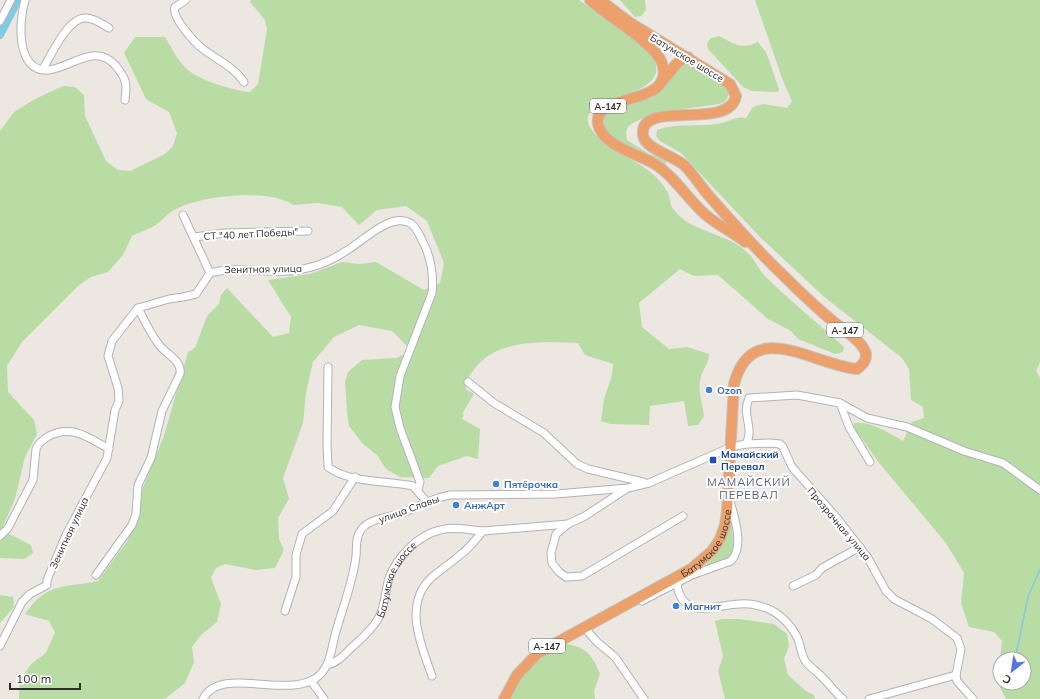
<svg xmlns="http://www.w3.org/2000/svg" width="1040" height="699" font-family="Mulish,sans-serif">
<style>
.green{fill:#b9dca5}
.lines{fill:none;stroke-linecap:round;stroke-linejoin:round}
.stream{stroke:#82cae1;stroke-width:1.5}
.river{stroke:#82cae1;stroke-width:8}
.minor-casing{stroke:#b1b3bb;stroke-width:9}
.highway-casing{stroke:#c4c4c4;stroke-width:12}
.minor{stroke:#fff;stroke-width:7}
.highway{stroke:#eca16d;stroke-width:10}
.shop-dot{fill:#3f7fe0;stroke:#fff;stroke-width:1.5}
.transit-dot{fill:#1a4fb4;stroke:#fff;stroke-width:1.5}
.labels{text-anchor:middle;dominant-baseline:central;stroke-width:4;stroke-linejoin:round;paint-order:stroke}
.shield{fill:#fff;stroke:#6c6c6c;stroke-width:1}
.shield-label{font-size:9px;font-weight:bold;fill:#2d2d2d}
.street-label{font-size:10px;fill:#2d2d2d;stroke:#fff}
.shop-label{font-size:10px;font-weight:bold;fill:#366cbe;stroke:#fff;text-anchor:start}
.transit-label{font-size:10px;font-weight:bold;fill:#164399;stroke:#fff;text-anchor:start}
.neighbourhood-label{font-size:11px;letter-spacing:1px;fill:#525a79;stroke:#fff}
</style>
<rect width="100%" height="100%" fill="#ece7e1"/>
<!-- green -->
<path class="green" d="M251,0H579L648,50C688,101 570,92 590,127C605,152 635,157 655,176C659,180 665,187 668,193C670,198 670,206 674,210C691,233 728,232 749,254C755,260 759,270 765,276C790,301 818,323 844,347L843,352L835,354L798,339L791,331L768,319L718,275L694,276L680,269L639,303L642,327L669,349L687,347L709,354C709,364 701,371 700,381C698,393 703,405 704,416L698,425L688,426L684,401L650,406L649,425L610,424L601,421L604,399L612,375L613,364L585,355L578,343C547,342 511,339 485,358C477,364 471,374 465,382L466,389L474,394L462,414L464,415L462,419L480,429L478,459L467,456L438,466L429,478L400,477L386,469L377,455L362,443L349,426L347,412L345,382L348,372L362,360L396,358L412,351L392,331L359,325L334,337L313,362L306,393L303,423L283,478L289,499L278,518L279,539L284,550L275,568L256,570L225,564L216,568L211,578L221,604L217,622L201,635L192,647L194,662L185,683L165,699H19L20,680L31,664L46,653L55,632L49,621L25,614C47,582 64,588 98,581L128,540L141,492L164,436L188,352L195,348L207,316L219,304L221,295L227,288L273,337L289,333L291,317L268,280L310,274L342,262L359,264L376,262L424,290L440,283L444,263L427,221L406,206L377,210L359,225L342,207L318,203L293,205C269,188 196,195 171,212C166,215 162,221 157,224C150,229 140,232 132,236L123,255L108,272L91,277L78,286L22,342L7,366L8,392L34,420L37,434L25,457L15,499L3,526L5,532L31,545L33,553L24,559L0,558V131L14,112L35,99L63,86L75,87L84,95L85,116L106,161L118,170L130,171L165,154L173,146L177,133L169,112L146,99L124,53L135,37H165C171,46 176,58 184,66C194,79 234,91 250,92L258,84L267,29L265,20L250,2Z
M620,0H645L646,10L641,16L635,17Z
M755,0H1040V362L1036,371L1040,378V699H1006L998,683L1000,662V683H1024V659H1000L1002,641L994,632L969,627L961,603L964,573L946,543L880,464L854,428V423C871,421 889,433 903,441L912,422L924,418L923,407L911,400L909,369L902,358L822,295L760,237L681,153L660,141L656,136L657,130C679,122 700,128 722,123C733,120 734,117 746,118L753,107L763,104L787,108L792,101L783,81Z
M719,36C735,44 740,50 758,42L766,52L779,89L778,92L752,91L743,87L708,49L707,43L711,38Z
M687,62L725,85L729,92C728,99 726,102 719,104C696,108 646,111 629,126C625,130 626,135 627,140L649,154L666,160V165L612,139L601,127L605,111L648,96Z
M731,518L734,549L730,558L702,568C720,554 727,539 731,518Z
M0,595L13,597L14,607L0,623Z
M722,619H739L774,624L787,634L789,646L784,659L788,675L806,691L814,695L815,699H725L718,671L723,656L715,621Z
M560,643C584,646 591,651 600,674L594,691L595,699H509C523,670 532,660 560,643Z"/>
<g class="lines">
<!-- stream -->
<path class="stream" d="M1015,659L1028,597L1040,569"/>
<!-- river -->
<path class="river" d="M0,35L18,0"/>
<!-- minor casing -->
<g class="minor-casing">
<g id="minor">
<path d="M25,0C19,20 15,73 49,70C72,67 96,42 116,66C127,80 127,83 125,100"/>
<path d="M186,0L175,7C171,17 195,43 203,49C217,60 234,67 244,82"/>
<path d="M0,21L11,0"/>
<path d="M43,69C51,55 68,17 86,18C94,18 102,24 109,28"/>
<path d="M183,215L210,273"/>
<path d="M194,237L225,233L308,231"/>
<path d="M210,273C241,264 277,277 307,268C321,265 334,259 346,251C362,242 390,212 410,223C416,226 419,234 422,240C431,257 434,274 432,293L400,376L395,407L400,428L420,482L418,490"/>
<path d="M328,367L327,444L328,467C351,484 387,480 413,486L426,501"/>
<path d="M468,382L494,403L544,433L577,464L588,469L643,482"/>
<path d="M840,403L849,427L870,462"/>
<path d="M746,444C755,428 741,415 749,398L797,395L840,403L867,418L907,427L964,451L1003,463L1040,490"/>
<path d="M626,489L585,516L568,524L556,534L551,553L552,563L559,572L566,577L582,576L683,516"/>
<path d="M0,536L8,528L33,480L36,449C38,443 44,439 49,436C72,424 89,438 109,449"/>
<path d="M96,575L132,525L136,514L138,485L151,458L162,411L180,374C182,361 169,356 161,347C151,336 145,321 138,308"/>
<path d="M677,584C682,621 715,605 739,604C747,603 758,605 766,608C780,613 792,626 798,639C801,647 801,655 806,662C810,667 816,671 820,675C828,682 834,692 843,699"/>
<path d="M793,586L816,575L822,568L860,547"/>
<path d="M642,601L692,575L731,561C745,545 734,518 730,500"/>
<path d="M285,611L296,577V555L302,534L333,511L355,477"/>
<path d="M584,627L597,642L615,657L644,699"/>
<path d="M0,646L22,602L30,594L47,585V580L66,535L107,458L115,410L119,401L118,388L108,356L112,341L138,308L169,299L183,297L196,294L210,273"/>
<path id="s1" d="M327,665C337,663 344,655 351,648C361,639 371,631 378,619C385,608 385,591 389,578C397,557 418,535 440,530C454,526 469,530 483,531"/>
<path d="M432,676C421,645 403,605 431,578C440,570 451,563 460,555C469,549 476,539 483,531L568,524"/>
<path d="M311,681L324,699"/>
<path d="M203,699C220,665 285,699 316,678C330,668 331,651 335,635C342,609 353,583 356,556C357,547 355,538 361,530C369,518 389,518 402,513C419,507 432,498 450,495L556,494L628,488L649,483L731,447L746,444L770,443L780,444L783,447L792,467L837,518L868,558L886,591L894,599L932,619L957,638L961,649L956,675L957,681L973,699"/>
<path d="M869,699L956,675"/>
</g>
</g>
<!-- highway casing -->
<g class="highway-casing">
<g id="highway">
<path d="M590,0C608,17 655,43 662,63C677,108 592,91 598,124C602,145 637,154 653,163C675,176 688,200 707,216C719,226 733,232 745,242"/>
<path d="M661,82C671,74 675,60 688,57"/>
<path id="s2" d="M504,699L517,675L538,653L691,569L712,551L720,539L725,525L727,511L734,384C752,316 813,365 857,369C864,364 869,357 864,349C858,338 845,331 835,323C818,309 802,294 786,278C759,253 734,224 710,197C701,187 694,175 685,166C675,156 644,149 643,135C639,98 729,132 736,96L730,84L629,22L600,0"/>
</g>
</g>
<!-- minor -->
<use href="#minor" class="minor"/>
<!-- highway -->
<use href="#highway" class="highway"/>
</g>
<!-- markers -->
<g class="shop-dot">
<circle cx="709" cy="390" r="4"/>
<circle cx="496" cy="484" r="4"/>
<circle cx="456" cy="505" r="4"/>
<circle cx="676" cy="606" r="4"/>
</g>
<rect class="transit-dot" x="709" y="456" width="8" height="8" rx="2"/>
<g class="labels">
<!-- shield labels -->
<g class="shield">
<rect x="590" y="99" width="36" height="14" rx="3"/>
<rect x="827" y="323" width="36" height="14" rx="3"/>
<rect x="529" y="639" width="36" height="14" rx="3"/>
</g>
<g class="shield-label">
<text x="608" y="106">А-147</text>
<text x="845" y="330">А-147</text>
<text x="547" y="646">А-147</text>
</g>
<!-- street labels -->
<g class="street-label">
<text transform="translate(687 58) rotate(31)">Батумское шоссе</text>
<text transform="translate(251 234) rotate(-3)">СТ "40 лет Победы"</text>
<text transform="translate(263 269) rotate(-1)">Зенитная улица</text>
<text transform="translate(409 509) rotate(-20)">улица Славы</text>
<text transform="translate(839 524) rotate(50)">Прозрачная улица</text>
<text transform="translate(69 533) rotate(-65)">Зенитная улица</text>
<text stroke="none"><textPath href="#s2" startOffset="263">Батумское шоссе</textPath></text>
<text stroke="none"><textPath href="#s1" startOffset="114">Батумское шоссе</textPath></text>
</g>
<!-- shop labels -->
<g class="shop-label">
<text x="717" y="390">Ozon</text>
<text x="504" y="484">Пятёрочка</text>
<text x="464" y="505">АнжАрт</text>
<text x="684" y="606">Магнит</text>
</g>
<!-- transit labels -->
<g class="transit-label">
<text x="721" y="454">Мамайский<tspan x="721" dy="12">Перевал</tspan></text>
</g>
<!-- neighbourhood labels -->
<g class="neighbourhood-label">
<text x="749" y="482">МАМАЙСКИЙ<tspan x="749" dy="13">ПЕРЕВАЛ</tspan></text>
</g>
</g>
<!-- north arrow -->
<g transform="translate(1012 671) rotate(210)"><circle r="19" fill="#ffffff" stroke="#ababab"/>
<path d="M0-3L7 15L0 10L-7 15Z" fill="#5674e5"/>
<text y="-6" font-size="11" font-weight="bold" text-anchor="middle" fill="#2d2d2d">С</text>
</g>
<!-- scale -->
<path d="M10 683v6h70v-6" fill="none" stroke="#2d2d2d" stroke-width="2"/>
<text x="16" y="683" font-size="12" fill="#2d2d2d" stroke="#ffffff" stroke-width="3" paint-order="stroke">100 m</text>
</svg>
